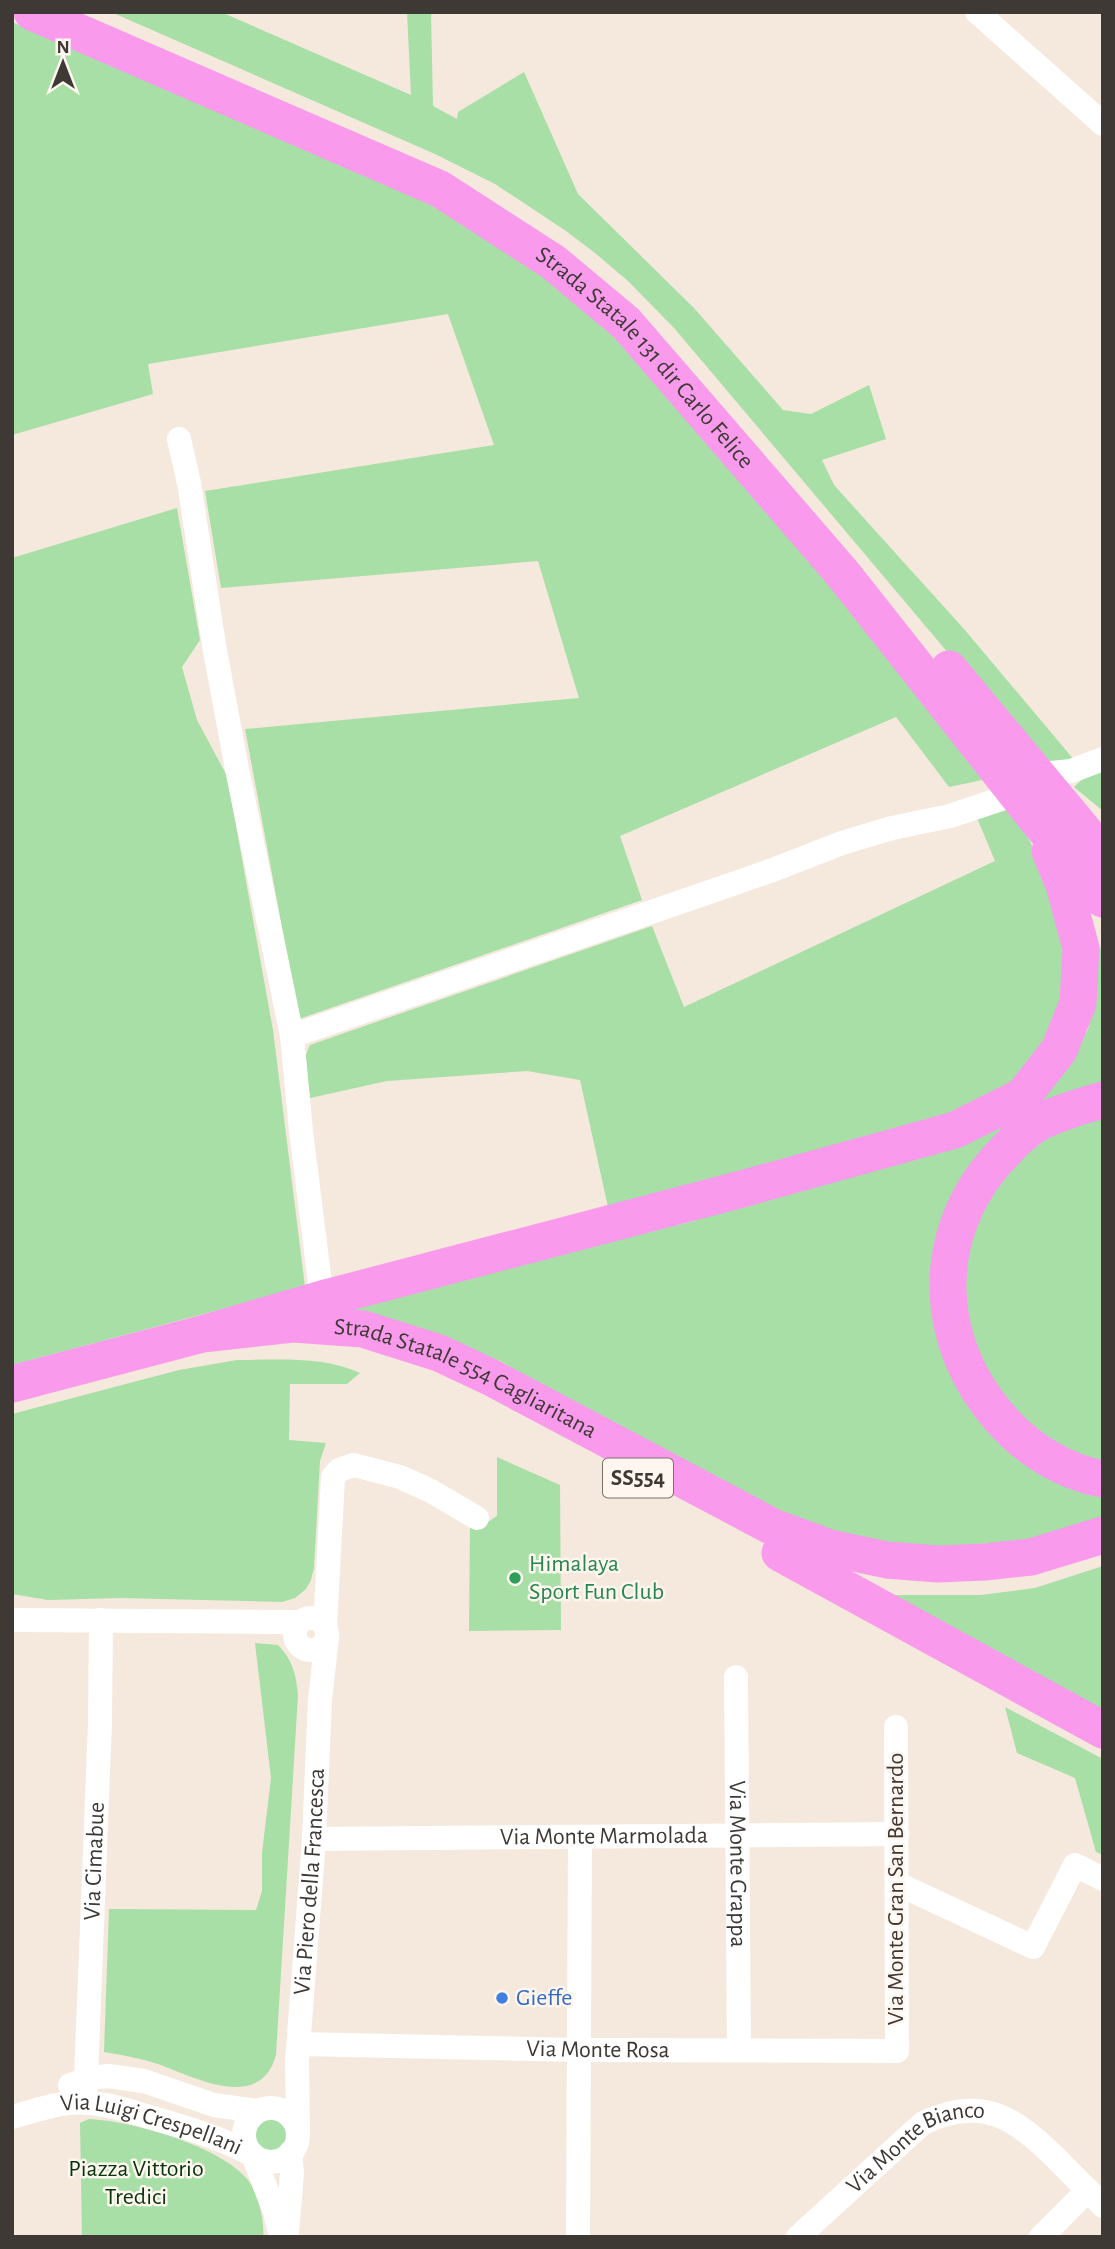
<svg xmlns="http://www.w3.org/2000/svg" width="1115" height="2249" font-family="'Alegreya Sans',sans-serif">
<style>
.green{fill:#a7dfa7}
.lines{fill:none;stroke-linecap:round;stroke-linejoin:round}
.minor{stroke:#fff;stroke-width:24}
.highway{stroke:#f99aed;stroke-width:37}
.leisure-dot{fill:#2e9e5b;stroke:#fef6ef;stroke-width:2.5}
.shop-dot{fill:#3f7fe0;stroke:#fef6ef;stroke-width:2.5}
.labels{text-anchor:middle;dominant-baseline:central;stroke-width:5;stroke-linejoin:round;paint-order:stroke}
.shield{fill:#fef6ef;stroke:#78726d;stroke-width:2}
.shield-label{font-size:23px;font-weight:bold;fill:#3e3935}
.street-label{font-size:24px;fill:#3e3935;stroke:#fef6ef}
.leisure-label{font-size:24px;fill:#27864d;stroke:#fef6ef;text-anchor:start}
.shop-label{font-size:24px;fill:#366cbe;stroke:#fef6ef;text-anchor:start}
.park-label{font-size:24px;fill:#06350c;stroke:#fef6ef}
</style>
<rect width="100%" height="100%" fill="#f5e8dc"/>
<!-- green -->
<path class="green" d="M111,12H221L411,95L407,12H431L433,106L457,119L458,112L524,72L578,194L694,308L783,410L811,414L869,385L886,439L822,460L834,485L964,629L1075,761L1046,769L675,329L628,281L595,253L566,231L495,184L435,154Z
M12,22L432,203L574,297L662,382L824,572L987,779L949,787L896,717L620,836L642,900L299,1019L245,729L579,698L538,561L221,588L205,491L494,445L448,314L148,364L153,394L12,435Z
M177,508L200,640L182,667L197,720L227,776L273,1030L305,1287L12,1365V558Z
M1103,767V811L1074,787L1088,774Z
M1011,806L1044,868L1072,931L1055,1047L990,1106L608,1207L580,1080L527,1071L387,1081L310,1098L304,1059L310,1045L652,926L684,1007L995,861L977,818Z
M1103,942V1084L977,1169L953,1358L1103,1489V1519L1017,1542L921,1547L842,1536L777,1514L500,1361L434,1334L348,1316L346,1304L686,1223L980,1135L1076,1053L1088,1029L1096,999L1097,955Z
M1103,1110V1465L1054,1444L1020,1418L977,1362L961,1299L969,1243L982,1206L1010,1165L1044,1135Z
M237,1360C278,1360 323,1356 360,1373L347,1384H290L289,1440L326,1443L320,1461L314,1568L311,1580L306,1589L295,1598L282,1602L120,1598L48,1600L12,1594V1414L179,1370Z
M497,1457L560,1485L561,1630L469,1631L470,1525H483L497,1516Z
M1103,1566V1713L880,1595H981L1035,1588Z
M255,1643L278,1645C293,1661 296,1674 298,1695L276,2055C260,2113 194,2077 158,2064C140,2058 122,2055 104,2052L109,1909L256,1910L262,1891V1853L271,1778Z
M1005,1707L1103,1759V1855L1096,1852L1075,1778L1017,1753Z
M254 2135a17 17 0 1 1 34 0a17 17 0 1 1-34 0Z
M89,2119C132,2121 221,2146 248,2180C258,2193 265,2222 263,2237H82L80,2123Z"/>
<g class="lines">
<!-- minor -->
<g class="minor">
<path d="M977,12L1103,124"/>
<path d="M179,439L189,483L215,651L237,769L292,1036L301,1131L322,1299"/>
<path d="M1051,773L1071,771L1103,759"/>
<path d="M292,1036L770,871L842,843L892,828L950,816L1007,797"/>
<circle cx="311" cy="1634" r="16"/>
<path d="M12,1620L300,1622"/>
<path d="M325,1627L333,1477L339,1470L354,1465L400,1477L431,1491L477,1518"/>
<path id="s1" d="M736,1677L739,2050"/>
<path id="s2" d="M314,1839L897,1834"/>
<path d="M898,1884L1033,1947L1075,1865L1103,1879"/>
<path id="s3" d="M299,2044L580,2050L897,2051L896,1727"/>
<path d="M70,2085L90,2078L109,2076L144,2081L214,2105L257,2111"/>
<path id="s4" d="M85,2103L100,1722L101,1620"/>
<circle cx="271" cy="2135" r="27"/>
<path id="s5" d="M12,2117C31,2112 49,2105 69,2103C98,2100 126,2110 153,2118C188,2128 221,2138 253,2155L275,2212L281,2237"/>
<path id="s6" d="M298,2133L297,2061L314,1839L320,1700L327,1637"/>
<path d="M287,2233L292,2173L290,2153"/>
<path d="M578,2237L580,1837"/>
<path id="s7" d="M798,2237L923,2123C982,2095 1014,2117 1057,2159C1072,2175 1088,2190 1103,2206"/>
<path d="M1041,2237L1088,2190"/>
</g>
<!-- highway -->
<g class="highway">
<path id="s8" d="M32,12L440,189L553,262L626,323L843,574L1038,821L1103,899"/>
<path d="M949,669L1103,854"/>
<path d="M1103,1100C1081,1106 1058,1113 1038,1123C1021,1133 1008,1148 995,1162C929,1239 934,1343 1000,1418C1026,1448 1063,1472 1103,1479"/>
<path d="M202,1334L322,1299L738,1190L955,1130L1023,1096L1059,1050L1078,1003L1081,948L1064,885L1050,851"/>
<path id="s9" d="M12,1384L202,1334L293,1324L363,1329L439,1353L490,1377L773,1527L830,1548L887,1560L938,1564L985,1562L1031,1557L1103,1535"/>
<path d="M780,1553L1103,1730"/>
</g>
</g>
<!-- markers -->
<circle class="leisure-dot" cx="515" cy="1578" r="7"/>
<circle class="shop-dot" cx="502" cy="1998" r="7"/>
<g class="labels">
<!-- shield labels -->
<rect class="shield" x="603" y="1458.5" width="70" height="39" rx="5"/>
<g class="shield-label">
<text x="638" y="1478">SS554</text>
</g>
<!-- street labels -->
<g class="street-label">
<text stroke="none"><textPath href="#s8" startOffset="712">Strada Statale 131 dir Carlo Felice</textPath></text>
<text stroke="none"><textPath href="#s9" startOffset="471">Strada Statale 554 Cagliaritana</textPath></text>
<text stroke="none"><textPath href="#s2" startOffset="290">Via Monte Marmolada</textPath></text>
<text stroke="none"><textPath href="#s4" startOffset="242">Via Cimabue</textPath></text>
<text stroke="none"><textPath href="#s1" startOffset="187">Via Monte Grappa</textPath></text>
<text stroke="none"><textPath href="#s6" startOffset="252">Via Piero della Francesca</textPath></text>
<text transform="translate(896 1889) rotate(-90)">Via Monte Gran San Bernardo</text>
<text stroke="none"><textPath href="#s3" startOffset="299">Via Monte Rosa</textPath></text>
<text stroke="none"><textPath href="#s5" startOffset="144">Via Luigi Crespellani</textPath></text>
<text stroke="none"><textPath href="#s7" startOffset="152">Via Monte Bianco</textPath></text>
</g>
<!-- leisure labels -->
<g class="leisure-label">
<text x="529" y="1564">Himalaya<tspan x="529" dy="28">Sport Fun Club</tspan></text>
</g>
<!-- shop labels -->
<g class="shop-label">
<text x="516" y="1998">Gieffe</text>
</g>
<!-- park labels -->
<g class="park-label">
<text x="136" y="2169">Piazza Vittorio<tspan x="136" dy="28">Tredici</tspan></text>
</g>
</g>
<!-- border -->
<rect width="1115" height="2249" fill="none" stroke="#3e3935" stroke-width="28"/>
<!-- north arrow -->
<g transform="translate(63 63)" stroke="#fef6ef" stroke-width="5" paint-order="stroke">
<path d="M0-5L12 26L0 18L-12 26Z" fill="#3e3935"/>
<text y="-10" font-size="19" font-weight="bold" text-anchor="middle" fill="#3e3935">N</text>
</g>
</svg>
